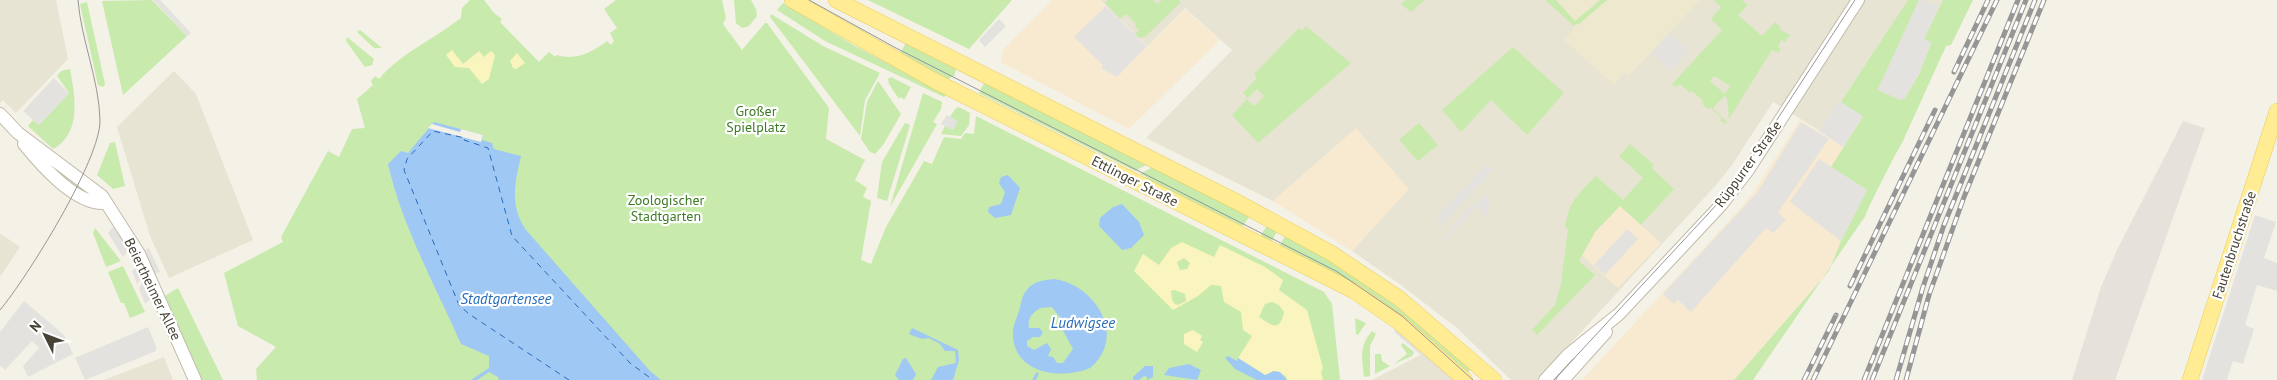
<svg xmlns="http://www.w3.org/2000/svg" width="2277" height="380" font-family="'PT Sans',sans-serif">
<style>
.residential{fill:#e8e4d3}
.commercial{fill:#f7ead0}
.industrial{fill:#e6e2db}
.education{fill:#eee8cf}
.green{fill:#c8eaac;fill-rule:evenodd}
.sand{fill:#faf4bf;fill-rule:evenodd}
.parking{fill:#e4e2de}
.water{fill:#9fc8f4;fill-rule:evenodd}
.pier{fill:#f4f1e6}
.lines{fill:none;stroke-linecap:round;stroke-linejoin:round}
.stream{stroke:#9fc8f4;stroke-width:3}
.ferry{stroke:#286cb8;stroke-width:1;stroke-dasharray:6 5;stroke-linecap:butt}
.minor-casing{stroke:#c0baa8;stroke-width:14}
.major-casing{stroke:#e9ce5e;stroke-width:16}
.minor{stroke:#fff;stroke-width:12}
.major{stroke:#ffec93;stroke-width:15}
.tram{stroke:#969696;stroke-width:1}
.rail-casing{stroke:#969696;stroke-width:5}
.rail{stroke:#fff;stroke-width:3;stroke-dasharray:9;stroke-linecap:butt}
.labels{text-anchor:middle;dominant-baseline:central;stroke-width:4.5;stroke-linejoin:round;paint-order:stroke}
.park-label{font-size:14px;fill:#3d7b25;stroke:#fff}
.street-label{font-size:14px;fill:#474235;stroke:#fff}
.water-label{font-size:15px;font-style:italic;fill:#286cb8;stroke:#fff}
</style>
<rect width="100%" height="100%" fill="#f4f1e6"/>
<!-- residential -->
<path class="residential" d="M0,0H56L68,59L16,113L3,100L0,103Z
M1100,0H1943L1868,161L1773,102L1732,165L1716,185L1537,380H1511L1457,328L1401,285L1352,251L1408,189L1356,129L1273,201L1146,138L1232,50L1185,8L1148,46Z
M174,71L196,94L253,240L169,278L150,236L117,127Z
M1,234L20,247L0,277V236Z
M1422,354L1451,380H1372Z
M164,357L173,380H104Z"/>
<!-- commercial -->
<path class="commercial" d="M1052,0H1099L1148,47L1185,9L1220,40L1129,129L1001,62L1003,50Z
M1800,120L1880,170L1841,241L1829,271L1734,380H1582L1738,211L1750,197Z
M1356,128L1409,189L1352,251L1273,201Z
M1620,205L1661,243L1618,288L1582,255L1595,232Z"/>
<!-- industrial -->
<path class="industrial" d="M2183,121L2205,128L2115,380H2072L2101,287L2117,250Z"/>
<!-- education -->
<path class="education" d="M1545,0H1700L1629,76L1625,72L1614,85L1564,40L1575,27Z"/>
<!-- green -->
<path class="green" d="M152,0L187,36L123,95L102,1Z
M470,0H484L494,13L502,19L500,22L539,62L549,52L555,57L557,55C575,61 593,52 607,41L611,45L614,41L610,33L617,28L604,9L616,0H722L726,18L723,24L742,50L765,23H767L829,108L826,139L865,160L855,180L867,188L863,197L871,201L861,260L871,264L886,227L924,161L932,164L944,137L961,139L965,133L974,134L976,116L1324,292L1332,304L1340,380H257L256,369L276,347L238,326L224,273L283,242L281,237L328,151L339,157L352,129L365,128L357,99L373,85L371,81L375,76L379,79C401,53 434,39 461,18L462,8Z
M734,0H751L756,9L757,16L749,26L742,28L736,23Z
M827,0L956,66L955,75L948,79L900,53L906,43Z
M868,0H1012L969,49Z
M1108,0H1153L1157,4L1162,0H1179L1181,2L1145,37L1139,38L1135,34L1139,30L1135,26L1136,24L1126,14L1120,19L1105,3Z
M1406,0H1425L1411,12L1401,4Z
M1545,0H1556L1575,21L1600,0H1607L1578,25L1577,23L1574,26Z
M1714,0H1742L1748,5L1738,15L1762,36L1775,22L1781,27L1779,29L1790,35L1785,42L1781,40L1778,47L1781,49L1778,53L1772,50L1729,119L1727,98L1724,96L1713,108L1727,122L1725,124L1720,120L1722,118L1710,107L1708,109L1702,104L1703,101L1692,91L1690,93L1680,84L1676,87L1672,84L1722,30L1711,19L1721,7ZM1714,76L1730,86L1725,94L1710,81Z
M1908,0H1919L1878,89L1904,99L1919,74L1931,43L1924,39L1943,0H1973L1951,45L1946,46L1902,143C1898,149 1866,211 1866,215L1753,380H1734L1829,271L1841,241L1867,190L1831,167L1863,117L1841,102Z
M87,2L105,84L103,87L98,85L80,4Z
M783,3L855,46L946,94L944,97L825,41L777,10Z
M771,14L823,46L880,73L865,100L860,136L770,17Z
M1306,26L1351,63L1258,143L1232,115L1247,99L1254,106L1264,96L1257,89L1248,98L1243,93L1257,78L1254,74L1299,28L1302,31Z
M360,30L382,48H374L357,32Z
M347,37L374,59L372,65L365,67L346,41Z
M1513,47L1564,93L1527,135L1491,100L1461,132L1442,110Z
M70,69C75,96 82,133 53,149L28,126L33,120L39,125L69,93L57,76L61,71Z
M891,77L911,87L904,100L901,97L899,99L889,84L888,79Z
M878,81L901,114L883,145L875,154L870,152L861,139L867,102Z
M984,83L1146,165L1135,171L979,93Z
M923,93L942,102L941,109L933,122L937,124L890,207Z
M959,107L970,113L969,125L961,136L941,134L945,126L953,129L957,121L950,117L955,109Z
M905,123L910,125L887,201L877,198L882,162Z
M1419,123L1438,145L1418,161L1399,140Z
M115,142L125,186L113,189L97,175L110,143Z
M1630,144L1654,165L1652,168L1674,189L1641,225L1620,206L1595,232L1579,261L1595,275L1537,335L1532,330L1555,305L1561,284L1568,229L1565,228C1569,200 1578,195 1596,176L1623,200L1643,178L1619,156Z
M1153,163L1249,217L1243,226L1145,181L1147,177L1140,174L1151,168Z
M1269,222L1279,227L1270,245L1263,240L1261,235Z
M95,228L121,261L106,267L93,233Z
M1287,232L1388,295L1472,368L1465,376L1437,351L1278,249Z
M123,266L145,312L130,318L124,303H121L108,272Z
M178,288L223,380H202L165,296Z
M1355,318L1366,323L1358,335L1356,334Z
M1372,331L1376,334L1370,346V376L1364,377C1362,360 1359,345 1372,331Z
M1403,343L1414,352L1412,356L1394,364L1407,354L1401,345Z
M1375,354H1381L1382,361L1390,366L1375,374Z"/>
<!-- sand -->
<path class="sand" d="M452,50L463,64L479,51L484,57L491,51L495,55L489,79L482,84L469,68L455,67L446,55Z
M517,53L525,63L516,69L513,68L510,61Z
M1182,242L1214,257L1220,245L1265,267L1283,280L1279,290L1307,310L1323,368L1321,372L1323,380H1287L1286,376L1274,371L1265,375L1238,358L1252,336L1243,330L1241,312L1224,302L1221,286L1211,285L1198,296L1173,310L1134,271L1143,254L1159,265L1171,248ZM1184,258L1190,263L1187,269L1180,270L1177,262ZM1174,290L1185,294L1186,301L1178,305L1175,304L1172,300L1171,291ZM1272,302L1279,305L1284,312C1280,332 1272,326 1259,317L1265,304Z
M1193,330L1202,336L1200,340L1203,342L1197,352L1184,344V334Z"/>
<!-- parking -->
<path class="parking" d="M153,0H160L191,33L187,36Z
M1919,0L1939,6L1924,39L1931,42L1919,74L1904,99L1900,100L1878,90Z
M1106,6L1147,46L1117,77L1101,68L1103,65L1074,37Z
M999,19L1006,26L985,47L979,40Z
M1670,34L1689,51L1671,71L1651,53Z
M54,78L69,93L39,125L23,111Z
M1839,101L1863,116L1843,147L1819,131Z
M947,115L958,121L953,130L941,124Z
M1801,122L1829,139L1778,212L1786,220L1773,233L1766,228L1691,312L1678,300L1674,304L1663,294L1757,193Z
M1819,159L1867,190L1841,241L1790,202Z
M1487,164L1493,170L1442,224L1436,218Z
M1486,194L1490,198L1487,217L1476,207L1444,241L1442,239L1472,204L1475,206Z
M2255,215L2276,222L2264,258L2277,263V291L2257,285L2245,325L2254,329L2243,364L2233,361L2227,380H2202Z
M113,227L129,250L123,257L108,233Z
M1627,229L1638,239L1605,275L1594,265Z
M149,248L160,272L155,274L145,250Z
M137,265L143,277L137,284L132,271Z
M144,280L152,297L145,304L139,288Z
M24,301L64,335L73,354L28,377L23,366L39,348L32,341L5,370L0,365V332Z
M148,327L156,346V351L85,380L75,358Z
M1395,329L1454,380H1450L1394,332Z"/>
<!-- water -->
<path class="water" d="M434,122L483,135L482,140L492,143L494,149L521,156C515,183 509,205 526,230L650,371L661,380H499L498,377L489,372L477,380H471L489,368V356L461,344C435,285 402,226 388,164L401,151L408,153Z
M1008,175L1020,188L1011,215L995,218L988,212L989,207L1001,204L1005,192L999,183L1001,177Z
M1122,204L1139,222L1144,235L1131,248L1122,250L1099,226L1100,218L1113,207Z
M1054,279C1095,284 1128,337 1090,368C1062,380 1015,374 1013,336C1012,325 1018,317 1020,307C1024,287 1032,281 1054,279ZM1040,308L1052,307L1062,320L1061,327L1073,349L1063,363H1057L1053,357L1048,356L1051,349L1047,343L1034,350L1027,346V341L1033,337H1040L1043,332L1039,328H1029C1027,319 1032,313 1040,308Z
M912,328L958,350L959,360L953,380H931L938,367L956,363L955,351H945L940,344L929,338L922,339L909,334Z
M1228,356L1237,361L1238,358L1265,375L1274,371L1280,372L1287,380H1257L1235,369L1225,358Z
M906,358L916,374L913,380H899L895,375L903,359Z
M1189,364L1201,370L1197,380L1164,375L1169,368Z
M1145,366H1153V377L1147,380V377L1144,376L1139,380H1133V377Z"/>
<!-- pier -->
<path class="pier" d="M432,124L460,132L461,129L483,135L481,142L428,128Z"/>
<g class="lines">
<!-- stream -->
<path class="stream" d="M1034,380L1037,374"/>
<!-- ferry -->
<path class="ferry" d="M569,380L469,314L459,305L404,170L407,159L433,131L465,138L464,140L488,148L512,236L630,363L653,380"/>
<!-- minor casing -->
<g class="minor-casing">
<path id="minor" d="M0,114L18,133L102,196L139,254L195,380
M24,144C42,166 75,204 104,203
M1545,380L1568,355L1619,314L1721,205L1748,170L1858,0
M1563,380L1606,332"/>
</g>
<!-- major casing -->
<g class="major-casing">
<path id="major" d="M792,0L935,81L1354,291L1400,323L1465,380
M836,0L1239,203L1331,253L1400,299L1494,380
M2190,380L2277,111"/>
</g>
<!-- minor -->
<use href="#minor" class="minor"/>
<!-- major -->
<use href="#major" class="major"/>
<!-- tram -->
<path class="tram" d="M809,0L894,47L1336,271L1402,316L1473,380
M0,310C27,278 101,159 100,120C99,79 81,40 78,0
M1554,380L1720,201L1741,175L1855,0"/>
<!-- rail casing -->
<g class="rail-casing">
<path id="rail" d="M1954,72L1988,0
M1850,286L1935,110
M1804,380L1836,315
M1813,380L1997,0
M1864,380L2018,0
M1872,380L2026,0
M1896,380L1923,287L1944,225L2035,0
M1906,380L1929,295L1964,197L2044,0"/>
</g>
<!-- rail -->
<use href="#rail" class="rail"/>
</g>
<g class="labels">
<!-- park labels -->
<g class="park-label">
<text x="756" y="111">Großer<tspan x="756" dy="16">Spielplatz</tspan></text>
<text x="666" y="200">Zoologischer<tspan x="666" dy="16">Stadtgarten</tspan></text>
</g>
<!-- street labels -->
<g class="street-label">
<text transform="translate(1748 164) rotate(-54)">Rüppurrer Straße</text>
<text transform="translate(1135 181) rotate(27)">Ettlinger Straße</text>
<text transform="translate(2234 245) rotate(-72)">Fautenbruchstraße</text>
<text transform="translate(153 289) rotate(64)">Beiertheimer Allee</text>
</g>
<!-- water labels -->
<g class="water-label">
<text x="506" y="298">Stadtgartensee</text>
<text x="1083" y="322">Ludwigsee</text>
</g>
</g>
<!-- north arrow -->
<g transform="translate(45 335) rotate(312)" stroke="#ffffff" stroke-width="4" paint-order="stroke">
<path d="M0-4L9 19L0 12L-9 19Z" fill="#474235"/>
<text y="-8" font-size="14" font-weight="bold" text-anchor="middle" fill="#474235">N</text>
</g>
</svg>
